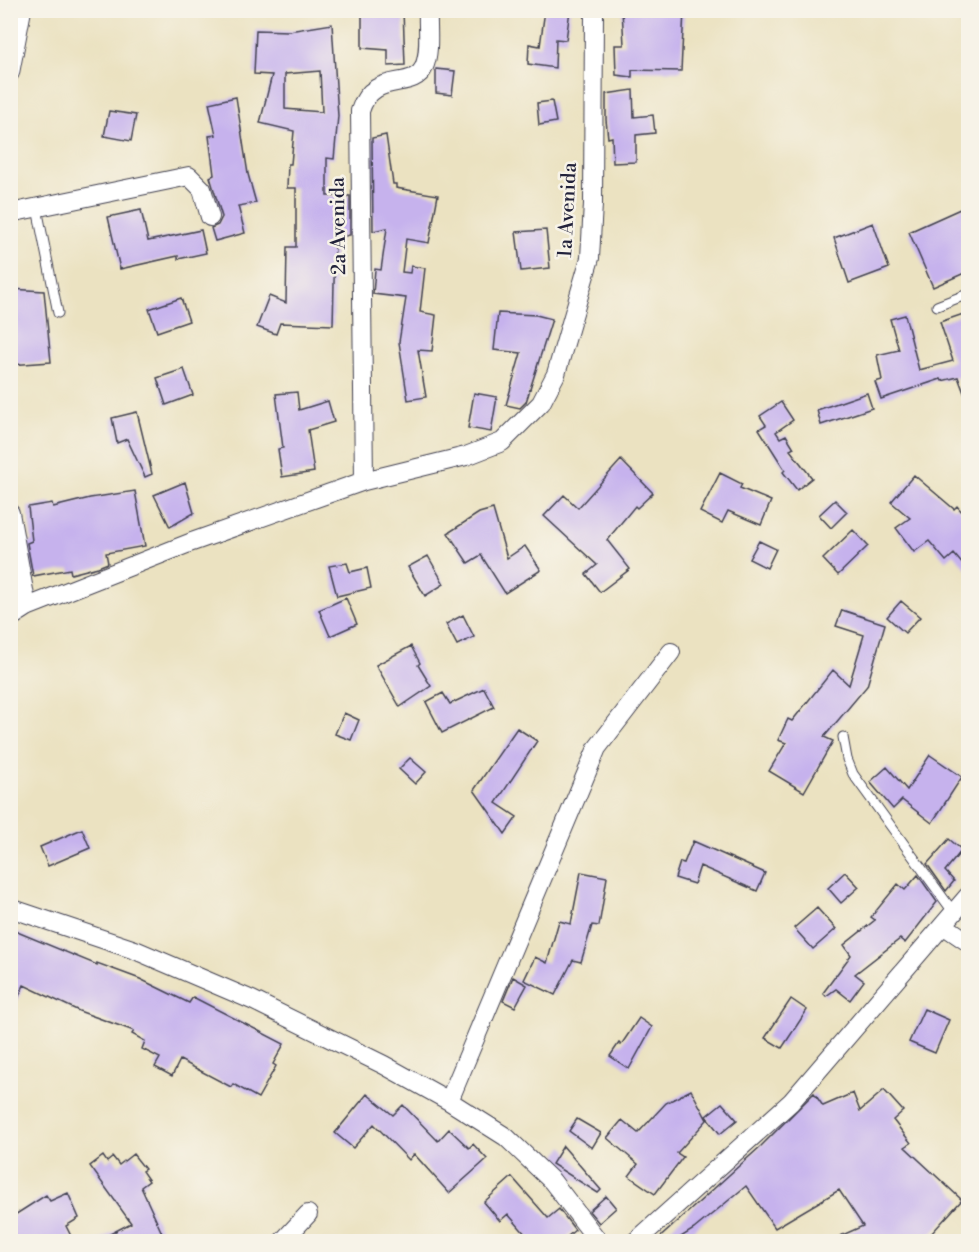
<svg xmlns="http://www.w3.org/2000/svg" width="979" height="1252" font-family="'Libre Bodoni',serif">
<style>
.building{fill:#c6b2ed;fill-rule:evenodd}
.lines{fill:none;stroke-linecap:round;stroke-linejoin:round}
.service-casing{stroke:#403f4f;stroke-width:11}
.minor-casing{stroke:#403f4f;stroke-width:20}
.service{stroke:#fff;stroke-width:9}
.minor{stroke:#fff;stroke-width:18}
.labels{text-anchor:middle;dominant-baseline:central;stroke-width:5;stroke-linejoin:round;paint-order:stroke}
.street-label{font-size:20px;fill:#22223b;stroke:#f7f3e8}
</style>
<rect width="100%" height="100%" fill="#f7f3e8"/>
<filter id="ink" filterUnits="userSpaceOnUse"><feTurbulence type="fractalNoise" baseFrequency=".0167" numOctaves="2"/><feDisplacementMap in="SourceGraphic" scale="12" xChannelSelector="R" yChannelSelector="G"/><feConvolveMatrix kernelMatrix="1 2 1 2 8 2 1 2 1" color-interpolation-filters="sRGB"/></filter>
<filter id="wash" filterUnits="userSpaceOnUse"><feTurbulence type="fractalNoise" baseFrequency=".008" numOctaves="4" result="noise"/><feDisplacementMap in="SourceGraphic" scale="24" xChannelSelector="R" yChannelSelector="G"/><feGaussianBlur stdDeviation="1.35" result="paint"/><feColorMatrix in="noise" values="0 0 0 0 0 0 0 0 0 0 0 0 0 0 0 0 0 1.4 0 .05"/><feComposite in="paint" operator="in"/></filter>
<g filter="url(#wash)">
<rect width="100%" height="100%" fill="#ebe2c1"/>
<g id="blocks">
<!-- building -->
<path class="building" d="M362,10H403L405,65L388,66V50L362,48Z
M545,10H570L566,40L556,39L555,68L528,64L529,44L540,46Z
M622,10H684L681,71L632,70V77L616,75L615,45H624Z
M332,24L338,116L334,159L327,158V196H350V235L340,237V242H335L333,325L280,323L276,334L257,327L269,296L286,303L287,247H296V188H287L288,164H291L294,131L260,123L272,75L254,74L256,30L289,31ZM320,71L322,112L285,109V74Z
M436,69L455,71L452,95L436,93Z
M633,90L634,117L653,115L655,133L636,135V162L613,163L612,137L608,138L606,120V94Z
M236,97L248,174L256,203L238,206L245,233L215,241L211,228L218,225L222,217L210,177L214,175L209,136L216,135L209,103Z
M552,101L556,122L539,125L537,103Z
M109,111L136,115L131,141L104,136Z
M386,135L393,184H396V188L438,195L429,243L406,239L402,272L410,273L411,266L425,268L420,312L436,315L432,351L418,350L426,397L408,400L399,342L406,298L373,294L375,269L381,270L387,228L373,231L372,138Z
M969,205V271L933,287L909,232Z
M141,210L148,241L201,230L206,253L178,259V256L120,269L108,217Z
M873,223L889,268L849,283L834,238Z
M546,230L550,268L521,271L516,232Z
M10,289L44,291L51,362L10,365Z
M181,298L189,321L157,332L149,309Z
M969,312V398H966L958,377L942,381L941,379L881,399L875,382L882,380L877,355L899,350L890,319L905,315L919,370L953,361L940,322Z
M498,313L536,315L552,319L526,402L520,408L506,405L521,353L494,350Z
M184,369L193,395L166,405L157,378Z
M297,392L299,410L328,401L334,422L308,430L314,472L282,477L278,449L283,448L276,394Z
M474,393L497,397L491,432L468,428Z
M867,393L872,408L821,425L817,410Z
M781,402L793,420L776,432L780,438L786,435L794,448L790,450L812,478L797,490L783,472L785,470L759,429L766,425L760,416Z
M137,412L152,474L145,477L127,439L117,443L112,418Z
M621,460L653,493L637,508L635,506L607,540L630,569L600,592L586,574L597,565L544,516L564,495L578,508Z
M720,473L742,484L740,488L771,501L761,525L728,511L722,523L700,512Z
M914,475L954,509L957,506L969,520V572L954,554L946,561L929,541L914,552L896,528L910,518L891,502Z
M185,482L194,513L170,527L154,495Z
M135,491L145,546L106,553L108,563L98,567L71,574L70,569L33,576L27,543L32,541L28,507L52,503L53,507L90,498Z
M835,500L847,512L831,528L819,515Z
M493,509L507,558L525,546L541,570L505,593L481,555L468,563L448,533L479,513Z
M853,530L868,546L838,575L823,559Z
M759,541L776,549L767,568L749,559Z
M428,556L444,584L425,596L408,567Z
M347,563L350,572L367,568L371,588L337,596L329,566Z
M346,598L357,624L330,636L319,610Z
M901,601L920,617L905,633L887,617Z
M842,610L885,624L867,686L824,737L833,741L804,792L769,771L786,743L778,740L788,719L792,721L833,670L849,685L864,635L836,626Z
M463,615L474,637L457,645L446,624Z
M411,646L420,663L418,665L431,686L400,707L376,665Z
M484,688L494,707L442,733L426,702L443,693L450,704Z
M344,713L359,720L351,740L335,734Z
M517,728L537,741L496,803L517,817L505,834L474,790Z
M930,755L962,777L932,823L902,800L893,809L870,782L887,767L907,790Z
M410,758L426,772L415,784L399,769Z
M82,829L90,848L48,866L40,847Z
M949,839L962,850L945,871L954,881L946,891L927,864Z
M693,841L765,873L757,891L700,866L694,884L675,878L680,862L684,863Z
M581,872L607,877L599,926L592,925L581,962L573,960L555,995L524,980L535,957L547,963L559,921L571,924Z
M845,872L859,887L841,903L828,888Z
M918,875L937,902L905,943L900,939L855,974L864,981L850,1000L836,989L826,996L823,993L851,955L844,945L875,920L871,917L898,884L905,890Z
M817,908L836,929L813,949L794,928Z
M10,929L97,965V963L140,979L189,1003L193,997L284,1044L273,1064L276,1066L258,1098L233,1084L231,1087L180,1060L172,1076L155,1067L160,1058L142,1049L145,1041L132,1034L134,1031L79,1011L24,985L10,1016Z
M513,977L527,985L515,1007L503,1001Z
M791,999L807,1010L782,1048L765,1038Z
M924,1009L949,1020L935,1053L909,1042Z
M639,1018L652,1027L629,1069L610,1056L619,1043L621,1045Z
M691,1090L707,1120L677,1153L683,1157L655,1194L629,1176L638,1164L607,1138L622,1120L638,1133L666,1103Z
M884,1090L903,1111L893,1120L911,1143L905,1147L962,1200L931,1234L914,1242H827L863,1226L839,1190L775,1228L746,1186L694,1229L673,1242H655L761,1146L814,1093L823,1106L853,1093L860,1111Z
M367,1094L393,1115L403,1105L438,1141L449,1129L469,1148L473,1144L487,1159L449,1193L414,1154L409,1160L374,1124L353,1148L335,1133Z
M722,1103L737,1120L720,1134L706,1116Z
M577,1119L601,1133L592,1148L569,1131Z
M563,1146L601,1190L598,1193L552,1164Z
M133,1154L145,1169L142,1171L149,1181L141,1187L166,1242H95L131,1223L90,1166L103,1156L107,1162L113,1157L119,1165Z
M512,1177L548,1218L559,1209L575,1230L561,1242H532L508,1214L500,1221L484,1202Z
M68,1193L79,1218L66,1226L74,1242H14L10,1236V1218L46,1195L50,1201Z
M606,1196L616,1208L599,1223L589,1211Z"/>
</g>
</g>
<g filter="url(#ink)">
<use href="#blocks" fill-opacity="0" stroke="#403f4f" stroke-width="1.5"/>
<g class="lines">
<!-- service casing -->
<g class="service-casing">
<path id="service" d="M37,208L58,313
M937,306L968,294
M843,737L847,759L853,774L954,913"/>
</g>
<!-- minor casing -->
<g class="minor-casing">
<path id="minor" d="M10,73L22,10
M10,213L189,176L202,189L210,217
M364,481L360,111C373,69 413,92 424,67C431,51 427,27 428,10
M10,513L27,607
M10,618L27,607L192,542L364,481L466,456L502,442L541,403L556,374L590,258L593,204L594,10
M10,908L135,950L252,1000L384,1065L449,1101L506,1137L552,1181L599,1242
M943,925L968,942
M449,1101L597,748L671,652
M282,1242L308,1214
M635,1242L791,1102L968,896"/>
</g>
<!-- service -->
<use href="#service" class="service"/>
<!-- minor -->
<use href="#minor" class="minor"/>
</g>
</g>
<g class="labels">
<!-- street labels -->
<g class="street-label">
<text transform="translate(568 210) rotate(-87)">1a Avenida</text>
<text transform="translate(339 226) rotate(-91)">2a Avenida</text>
</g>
</g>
<!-- margin -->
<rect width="979" height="1252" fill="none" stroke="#f7f3e8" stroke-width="36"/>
</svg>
